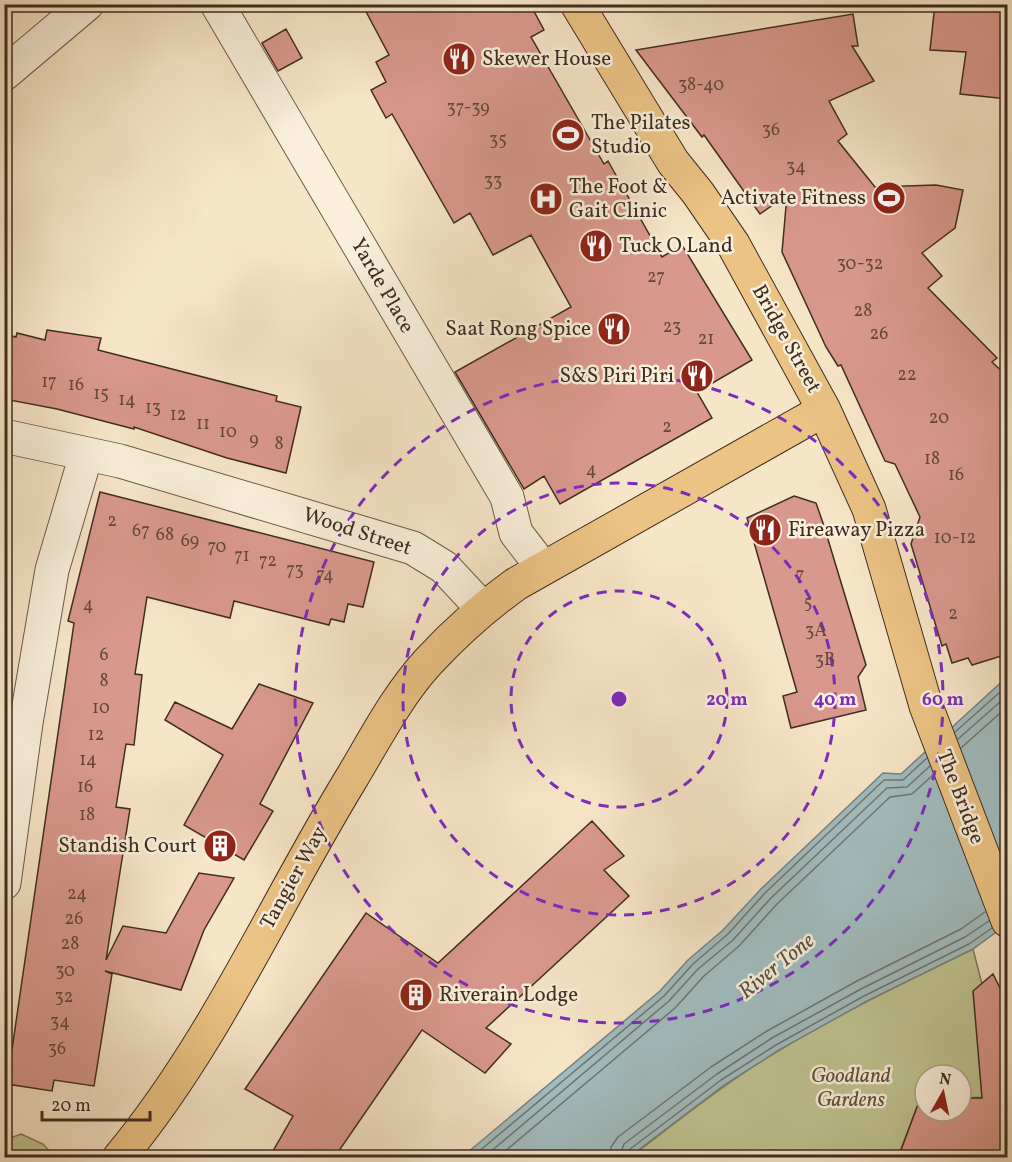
<svg xmlns="http://www.w3.org/2000/svg" width="1012" height="1162" font-family="Vollkorn,serif">
<style>
.green{fill:#c0c493;stroke:#80785a;stroke-width:1.5}
.water{fill:#a1bdc0;stroke:#7a8380;stroke-width:1.5}
.lines{fill:none;stroke-linecap:round;stroke-linejoin:round}
.shore{stroke:#707570;stroke-width:1.5}
.building{fill:#d9988d;stroke:#3f2d21;stroke-width:1.5}
.street-casing{stroke:#6d5b4b;stroke-width:35}
.primary-casing{stroke:#3f2d21;stroke-width:35}
.street{stroke:#f9efdb;stroke-width:33}
.primary{stroke:#ebc384;stroke-width:33}
.ring{fill:none;stroke:#7b2cbf;stroke-width:3;stroke-dasharray:10 8}
.labels{text-anchor:middle;dominant-baseline:central;stroke-width:5;stroke-linejoin:round;paint-order:stroke}
.number-label{font-size:18px;fill:#66483c}
.poi-label{font-size:21px;fill:#3f2d21;stroke:#f9efdb;text-anchor:start}
.street-label{font-size:21px;fill:#3f2d21;stroke:#f9efdb}
.park-label{font-size:21px;font-style:italic;fill:#5f533e;stroke:#f9efdb}
.water-label{font-size:22px;font-style:italic;fill:#585149;stroke:#f9efdb}
.centre{fill:#7b2cbf;stroke:#f9efdb;stroke-width:3}
.ring-label{font-size:18px;text-anchor:middle;font-weight:bold;fill:#7b2cbf;stroke:#f9efdb;stroke-width:5;stroke-linejoin:round;paint-order:stroke}
</style>
<rect width="100%" height="100%" fill="#f6e6c8"/>
<filter id="stains"><feTurbulence type="fractalNoise" baseFrequency=".00333" numOctaves="4"/><feColorMatrix values="0 0 0 0 .2 0 0 0 0 .09 0 0 0 0 .02 0 0 0 .5 -.17"/></filter>
<radialGradient id="worn" r=".72"><stop offset=".6" stop-color="#630" stop-opacity="0"/><stop offset="1" stop-color="#630" stop-opacity=".3"/></radialGradient>
<!-- green -->
<path class="green" d="M973,949L982,984L990,1097L961,1098V1075H925V1099H920L898,1157L629,1158C678,1121 725,1083 778,1051C840,1013 907,981 973,949Z
M21,1134L43,1144L55,1157H5V1140Z"/>
<!-- water -->
<path class="water" d="M1007,677V924L973,949L867,1001L779,1050L724,1085L629,1157L461,1158L660,991L688,960L723,930L761,889L883,773L901,774Z"/>
<g class="lines">
<!-- shore -->
<path class="shore" d="M955,732L1008,685
M958,739L1008,695
M961,748L1008,706
M471,1158L664,996L693,964L728,934L765,893L884,780H903L927,758
M483,1158L669,1001L698,969L733,940L771,898L887,788L907,787L930,766
M497,1158L675,1008L704,976L739,946L777,904L890,797L912,794L933,775
M609,1158L611,1147L618,1137L711,1067L767,1031L857,981L961,929L985,912
M619,1158L624,1144L717,1074L772,1038L861,989L965,937L989,921
M626,1158L629,1150L721,1080L776,1045L864,996L969,944L992,928"/>
</g>
<!-- building -->
<path class="building" d="M362,4H530L544,30L531,37L604,164L608,161L662,257L682,245L752,360L697,392L712,418L560,504L544,476L524,489L455,372L571,307L531,235L493,255L470,213L454,223L392,114L386,118L371,90L386,82L376,62L389,55Z
M935,4H1008V99L960,94L966,52L930,50Z
M853,14L858,46H852L874,81L829,101L847,134L838,141L875,187L936,185L963,190L955,228L922,253L942,276L928,288L997,358L992,362L1008,377V654L972,665L968,658L952,663L946,644L942,646L911,544L920,517L895,464L885,461L841,365L838,366L826,347L782,252L787,195L760,214L704,135L702,137L636,50Z
M286,29L302,58L278,71L262,43Z
M47,330L101,338L98,350L277,396L276,401L301,407L286,473L227,458L134,427V429L57,409L4,399V334L16,337L17,333L45,340Z
M100,492L374,562L363,607L348,604L344,622L331,619L329,625L234,601L230,618L147,597L135,674L142,675L134,745L126,744L116,807L130,809L106,960L123,926L166,933L199,873L234,878L204,930L181,990L105,971L112,974L94,1086L54,1080L52,1091L7,1084L74,623L68,621Z
M794,496L816,503L823,523L866,665L858,677L866,710L791,728L783,696L797,692L747,518Z
M259,684L313,703L260,804L273,811L244,860L184,825L223,755L165,720L175,702L232,729Z
M592,821L624,856L604,870L629,896L486,1028L511,1044L485,1073L422,1030L334,1158H269L293,1116L245,1089L366,913L438,963Z
M993,974L1008,1004V1158H898L920,1099H925V1111H961V1098H982L973,991Z"/>
<g class="lines">
<!-- street casing -->
<g class="street-casing">
<path id="street" d="M217,4L507,497L516,533L543,568
M4,74L87,4
M4,436L120,461L413,548L444,567L483,609
M4,883L26,723L52,570L86,455"/>
</g>
<!-- primary casing -->
<g class="primary-casing">
<path id="primary" d="M577,4L673,162L698,193L733,244L824,410L869,509L926,706L1008,921
M119,1158C214,1044 274,905 351,779C375,739 397,696 428,662C455,633 484,607 516,584L824,410"/>
</g>
<!-- street -->
<use href="#street" class="street"/>
<!-- primary -->
<use href="#primary" class="primary"/>
</g>
<!-- distance rings -->
<g class="ring">
<circle cx="619" cy="699" r="108"/>
<circle cx="619" cy="699" r="216"/>
<circle cx="619" cy="699" r="324"/>
</g>
<!-- icons -->
<defs>
<g id="restaurant-disc" transform="scale(1.725)"><circle r="9.5" fill="#8f2418" stroke="#f9efdb"/><path d="M-5-6h1v4h1v-4h1v4h1v-4h1v5L-1.5 .5V6h-2V.5L-5-1ZM5-6V6H3V1.5H1.5Q1.5-4 5-6Z" fill="#fff"/></g>
<g id="stadium-disc" transform="scale(1.725)"><circle r="9.5" fill="#8f2418" stroke="#f9efdb"/><path d="M0-5a6.5 5 0 1 0 0 10a6.5 5 0 1 0 0-10ZM-3.5-1.8h7v3.6h-7Z" fill="#fff"/></g>
<g id="hospital-disc" transform="scale(1.725)"><circle r="9.5" fill="#8f2418" stroke="#f9efdb"/><path d="M-5-5h3v3.5h4V-5h3V5h-3V1.5h-4V5h-3Z" fill="#fff"/></g>
<g id="building-disc" transform="scale(1.725)"><circle r="9.5" fill="#8f2418" stroke="#f9efdb"/><path d="M-4-6H4V6H1V3H-1V6H-4ZM-2.5-4.3h1.7v1.8h-1.7ZM.8-4.3h1.7v1.8H.8ZM-2.5-1h1.7V.8h-1.7ZM.8-1h1.7V.8H.8Z" fill="#fff"/></g>
</defs>
<g fill-rule="evenodd">
<use href="#restaurant-disc" x="459" y="59"/>
<use href="#stadium-disc" x="568" y="135"/>
<use href="#stadium-disc" x="889" y="198"/>
<use href="#hospital-disc" x="546" y="199"/>
<use href="#restaurant-disc" x="596" y="246"/>
<use href="#restaurant-disc" x="614" y="329"/>
<use href="#restaurant-disc" x="697" y="376"/>
<use href="#restaurant-disc" x="765" y="530"/>
<use href="#building-disc" x="220" y="846"/>
<use href="#building-disc" x="416" y="995"/>
</g>
<g class="labels">
<!-- number labels -->
<g class="number-label">
<text x="701" y="85">38-40</text>
<text x="468" y="108">37-39</text>
<text x="771" y="130">36</text>
<text x="498" y="140">35</text>
<text x="796" y="167">34</text>
<text x="493" y="181">33</text>
<text x="860" y="264">30-32</text>
<text x="656" y="277">27</text>
<text x="863" y="311">28</text>
<text x="672" y="327">23</text>
<text x="879" y="334">26</text>
<text x="706" y="339">21</text>
<text x="907" y="375">22</text>
<text x="49" y="382">17</text>
<text x="76" y="385">16</text>
<text x="101" y="394">15</text>
<text x="127" y="400">14</text>
<text x="153" y="408">13</text>
<text x="178" y="415">12</text>
<text x="939" y="418">20</text>
<text x="203" y="424">11</text>
<text x="667" y="427">2</text>
<text x="228" y="432">10</text>
<text x="254" y="440">9</text>
<text x="279" y="444">8</text>
<text x="932" y="459">18</text>
<text x="591" y="470">4</text>
<text x="956" y="475">16</text>
<text x="112" y="521">2</text>
<text x="141" y="531">67</text>
<text x="165" y="535">68</text>
<text x="955" y="538">10-12</text>
<text x="190" y="541">69</text>
<text x="217" y="547">70</text>
<text x="242" y="556">71</text>
<text x="268" y="561">72</text>
<text x="295" y="570">73</text>
<text x="325" y="575">74</text>
<text x="800" y="575">7</text>
<text x="808" y="603">5</text>
<text x="88" y="605">4</text>
<text x="953" y="614">2</text>
<text x="816" y="631">3A</text>
<text x="104" y="655">6</text>
<text x="825" y="660">3B</text>
<text x="104" y="681">8</text>
<text x="101" y="708">10</text>
<text x="96" y="735">12</text>
<text x="88" y="760">14</text>
<text x="85" y="787">16</text>
<text x="87" y="815">18</text>
<text x="77" y="894">24</text>
<text x="74" y="919">26</text>
<text x="70" y="944">28</text>
<text x="65" y="971">30</text>
<text x="64" y="997">32</text>
<text x="60" y="1022">34</text>
<text x="57" y="1049">36</text>
</g>
<!-- poi labels -->
<g class="poi-label">
<text x="482" y="59">Skewer House</text>
<text x="591" y="123">The Pilates<tspan x="591" dy="24">Studio</tspan></text>
<text x="569" y="187">The Foot &amp;<tspan x="569" dy="24">Gait Clinic</tspan></text>
<text x="866" y="198" text-anchor="end">Activate Fitness</text>
<text x="619" y="246">Tuck O Land</text>
<text x="591" y="329" text-anchor="end">Saat Rong Spice</text>
<text x="674" y="376" text-anchor="end">S&amp;S Piri Piri</text>
<text x="788" y="530">Fireaway Pizza</text>
<text x="197" y="846" text-anchor="end">Standish Court</text>
<text x="439" y="995">Riverain Lodge</text>
</g>
<!-- street labels -->
<g class="street-label">
<text transform="translate(382 286) rotate(60)">Yarde Place</text>
<text transform="translate(786 339) rotate(61)">Bridge Street</text>
<text transform="translate(357 532) rotate(18)">Wood Street</text>
<text transform="translate(960 797) rotate(69)">The Bridge</text>
<text transform="translate(294 878) rotate(-61)">Tangier Way</text>
</g>
<!-- park labels -->
<g class="park-label">
<text x="851" y="1076">Goodland<tspan x="851" dy="24">Gardens</tspan></text>
</g>
<!-- water labels -->
<g class="water-label">
<text transform="translate(777 967) rotate(-39)">River Tone</text>
</g>
</g>
<circle cx="619" cy="699" r="9" class="centre"/>
<g class="ring-label">
<text x="727" y="705">20 m</text>
<text x="835" y="705">40 m</text>
<text x="943" y="705">60 m</text>
</g>
<!-- margin -->
<rect width="1012" height="1162" fill="none" stroke="#f6e6c8" stroke-width="24"/>
<rect x="6" y="6" width="1000" height="1150" fill="none" stroke="#3f2d21" stroke-width="3"/>
<rect x="12" y="12" width="988" height="1138" fill="none" stroke="#3f2d21" stroke-width="1.5"/>
<!-- north arrow -->
<g transform="translate(943 1093) rotate(9)"><circle r="28" fill="#f9efdb" stroke="#afa191" stroke-width="1.5"/>
<path d="M0-4.5L10 22L0 15L-10 22Z" fill="#8f2418"/>
<text y="-9" font-size="16" font-weight="bold" text-anchor="middle" fill="#3f2d21">N</text>
</g>
<!-- scale -->
<path d="M42 1111v9h108v-9" fill="none" stroke="#3f2d21" stroke-width="3"/>
<text x="51" y="1111" font-size="18" fill="#3f2d21" stroke="#f9efdb" stroke-width="4.5" paint-order="stroke">20 m</text>
<rect width="100%" height="100%" filter="url(#stains)"/>
<rect width="100%" height="100%" fill="url(#worn)"/>
</svg>
